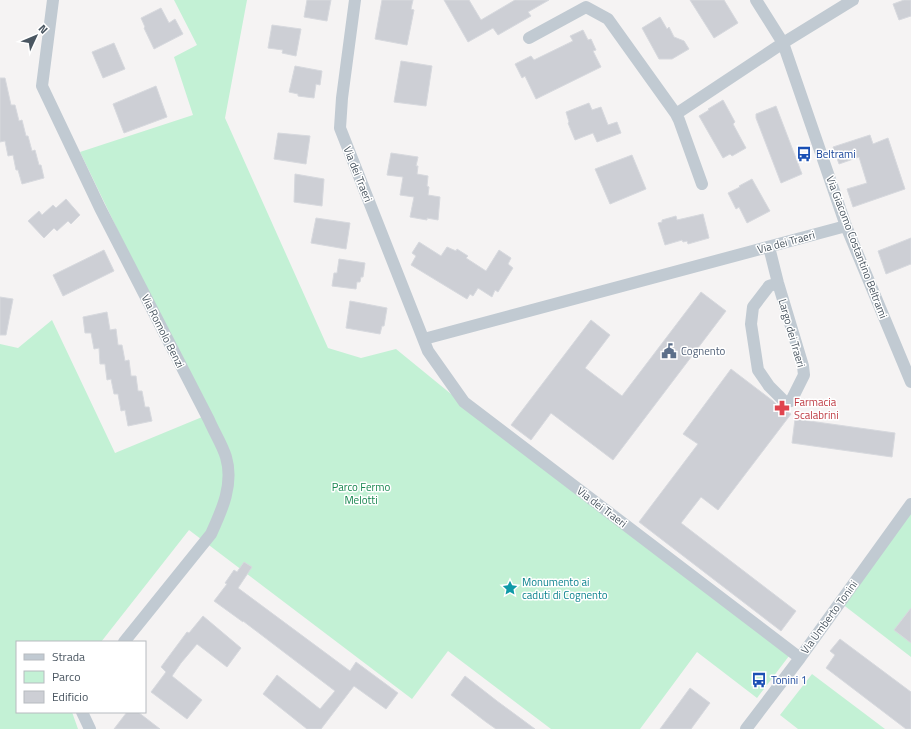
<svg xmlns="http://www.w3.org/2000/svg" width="911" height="729" font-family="'Titillium Web',sans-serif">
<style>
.green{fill:#c3f1d5}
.building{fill:#cdcfd5;stroke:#d7d9de}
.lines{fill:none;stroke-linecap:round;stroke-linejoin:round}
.street{stroke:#c1cad2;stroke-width:12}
.labels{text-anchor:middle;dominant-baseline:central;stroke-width:3;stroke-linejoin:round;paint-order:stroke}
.transit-label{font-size:11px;fill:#164399;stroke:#fff;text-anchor:start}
.street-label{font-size:11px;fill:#4a5661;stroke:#fff}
.service-label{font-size:11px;fill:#4e5e75;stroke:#fff;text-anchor:start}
.health-label{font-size:11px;fill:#be3a42;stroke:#fff;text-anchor:start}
.park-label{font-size:11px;fill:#17864f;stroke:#fff}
.culture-label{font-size:11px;fill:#0d838f;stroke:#fff;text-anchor:start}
</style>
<rect width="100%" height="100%" fill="#f5f3f3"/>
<!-- green -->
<path class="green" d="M174,0H247L225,118L328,348L361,358L396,349L478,416L789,656L757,698L697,652L640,729H551L448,651L412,699L189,530L101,642H17V712H72L78,729H0V344L18,348L52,320L115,453L207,415L80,152L193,115L174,57L197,45Z
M911,502V657L837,600Z
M812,674L885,729H798L780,715Z"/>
<!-- building -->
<path class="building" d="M307,0H331L327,21L304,17Z
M382,0H413L411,9L414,10L407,45L375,39Z
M444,0H469L481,20L515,0H549L528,12L531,16L498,35L493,28L468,42Z
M690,0H724L738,23L714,38Z
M904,0H911V16L899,20L893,4Z
M161,8L169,23L175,19L183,34L154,49L144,28L145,27L141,18Z
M660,17L667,29L669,27L674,37L684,41L689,49L672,59H659L642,28Z
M272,25L301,29L296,56L282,53L283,50L268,48Z
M583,30L588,40L591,39L596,50L593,51L601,67L536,99L525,76L522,78L515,64L531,56L534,60L573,41L570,36Z
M114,43L125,69L103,78L92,52Z
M401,61L432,66L426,106L394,102Z
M295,66L322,71L320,85L316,84L314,98L298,96V94L289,92Z
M0,78H5L11,105H15L19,121L22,120L26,136H28L32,151L35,150L39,165H41L44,178L22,184L18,170H16L13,155L8,156L5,141L0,142Z
M156,86L167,117L124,133L113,104Z
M723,100L735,122L733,124L746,148L732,156L730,154L723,158L699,116L709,110L708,109Z
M589,103L592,110L601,107L608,125L617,122L621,133L597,142L593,133L575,140L568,123L569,122L566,112Z
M776,106L802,174L781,183L756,118V114Z
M278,133L310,136L306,164L274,159Z
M870,135L873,144L888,138L905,189L853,207L847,189L867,183L859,157L839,164L833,147Z
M391,153L418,157L416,166H418L417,174L428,176L427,186L429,187L428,195L440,197L438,220L427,218V220L410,217L414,197L400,195L403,177L387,175Z
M632,155L646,189L610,204L595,169Z
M295,174L324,179L322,206L294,202Z
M752,179L770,211L747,223L739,207L736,209L728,193L740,187L739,186Z
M66,199L80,215L71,224L68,221L57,231L54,228L44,238L28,221L39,211L42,215L53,205L56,208Z
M703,214L709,238L688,244L687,241L683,242L682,240L665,245L658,223L662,222V220L676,216L677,220Z
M316,218L350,223L346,249L311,243Z
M911,238V264L886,274L878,251Z
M419,242L441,256L447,247L456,251L457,249L468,256L466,258L486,271L499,250L511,258L508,264L513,268L498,292L495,290L492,297L478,288L473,296L470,294L467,299L411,265L416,256L412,253Z
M104,250L114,271L63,296L53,275Z
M339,259L365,263L363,277H361L360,282H357L356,289L332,286L334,273H337Z
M701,292L726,311L613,460L551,413L531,440L511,425L591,320L610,335L585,368L622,396Z
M0,297L13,299L6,335H0Z
M350,301L387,308L384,326H382L380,334L346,328Z
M107,312L110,330L116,329L118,345H122L125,361L129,360L131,376H136L138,391H142L145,407H149L152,421L128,426L125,410L121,411L118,394H114L111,379L107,380L105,364H100L99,348L94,349L91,333H85L83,317Z
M731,369L773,401L780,408L791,414L718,510L701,497L681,523L796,611L781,631L639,522L698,444L683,434Z
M795,419L895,433L892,457L792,443Z
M244,562L252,567L238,588L350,671L356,662L398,693L386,709L354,686L321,729H307L263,694L277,675L320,709L335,691L243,621V622L214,601L227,584L225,583L234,570L237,572Z
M911,608V643L894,630Z
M203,616L241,648L227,667L197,644L181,663L172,676L202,700L187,719L151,692L166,672L161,667L187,632L189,633Z
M840,639L911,692V729H906L826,668L835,655L830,651Z
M465,676L497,701L535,729H496L486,722L451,695Z
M690,688L710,703L691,729H660Z
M127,712H138L160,729H114Z"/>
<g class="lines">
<!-- street -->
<path class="street" d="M53,0L42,86L100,208L209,420C214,432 222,444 226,457C234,484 222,510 211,534L124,642
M355,0L342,98L340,128L428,351L464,402L800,658
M756,0L783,43L846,226L911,382
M529,38L586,7L608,19L676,114L679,120L702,184
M676,114L783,43L853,0
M769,247L778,283L803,366L804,375L791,401L785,402L769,386L758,370L751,324L753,307L769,286L778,283
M424,339L846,226
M82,712L90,729
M746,729L800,658L911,504"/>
</g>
<!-- icons -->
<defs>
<g id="bus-bare" transform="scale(1.2)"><path d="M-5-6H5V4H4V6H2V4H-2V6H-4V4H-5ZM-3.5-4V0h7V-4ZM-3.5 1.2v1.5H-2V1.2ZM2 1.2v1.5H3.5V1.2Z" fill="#1a4fb4" stroke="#fff" stroke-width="2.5" paint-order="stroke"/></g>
<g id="civic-bare" transform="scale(1.2)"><path d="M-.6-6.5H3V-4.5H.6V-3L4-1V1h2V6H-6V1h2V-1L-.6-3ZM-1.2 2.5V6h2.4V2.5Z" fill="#5c6f8a" stroke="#fff" stroke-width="2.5" paint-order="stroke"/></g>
<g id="pharmacy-bare" transform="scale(1.2)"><path d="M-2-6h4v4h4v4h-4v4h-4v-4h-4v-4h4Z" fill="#e0444e" stroke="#fff" stroke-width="2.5" paint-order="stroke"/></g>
<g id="sight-bare" transform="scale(1.2)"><path d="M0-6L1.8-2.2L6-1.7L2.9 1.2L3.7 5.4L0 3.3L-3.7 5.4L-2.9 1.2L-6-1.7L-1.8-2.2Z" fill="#0f9aa8" stroke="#fff" stroke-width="2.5" paint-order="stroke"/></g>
</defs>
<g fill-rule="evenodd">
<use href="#bus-bare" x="804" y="154"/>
<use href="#civic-bare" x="669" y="351"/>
<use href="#pharmacy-bare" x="782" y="408"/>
<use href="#sight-bare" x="510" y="588"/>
<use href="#bus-bare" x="759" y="680"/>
</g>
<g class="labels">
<!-- transit labels -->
<g class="transit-label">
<text x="816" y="154">Beltrami</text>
<text x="771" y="680">Tonini 1</text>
</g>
<!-- street labels -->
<g class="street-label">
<text transform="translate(358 174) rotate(68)">Via dei Traeri</text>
<text transform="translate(786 242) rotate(-15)">Via dei Traeri</text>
<text transform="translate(857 247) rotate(69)">Via Giacomo Costantino Beltrami</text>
<text transform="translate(163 331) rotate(63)">Via Romolo Benzi</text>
<text transform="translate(792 333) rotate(74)">Largo dei Traeri</text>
<text transform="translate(602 507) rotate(37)">Via dei Traeri</text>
<text transform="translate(829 617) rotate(-54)">Via Umberto Tonini</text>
</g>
<!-- service labels -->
<g class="service-label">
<text x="681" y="351">Cognento</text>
</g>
<!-- health labels -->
<g class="health-label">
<text x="794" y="402">Farmacia<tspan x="794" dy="13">Scalabrini</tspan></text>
</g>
<!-- park labels -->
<g class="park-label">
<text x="361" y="487">Parco Fermo<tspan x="361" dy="13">Melotti</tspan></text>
</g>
<!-- culture labels -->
<g class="culture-label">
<text x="522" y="582">Monumento ai<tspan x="522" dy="13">caduti di Cognento</tspan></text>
</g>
</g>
<!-- legend -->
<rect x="16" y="641" width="130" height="72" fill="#ffffff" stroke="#b7bbc0"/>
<rect x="24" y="654" width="20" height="6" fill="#c1cad2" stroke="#b7bbc0"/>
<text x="52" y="661" font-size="12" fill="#4a5661">Strada</text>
<rect x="24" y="671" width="20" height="12" fill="#c3f1d5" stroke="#b7bbc0"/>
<text x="52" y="681" font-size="12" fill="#4a5661">Parco</text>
<rect x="24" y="691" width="20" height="12" fill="#cdcfd5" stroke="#b7bbc0"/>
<text x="52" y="701" font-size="12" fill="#4a5661">Edificio</text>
<!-- north arrow -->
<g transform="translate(36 36) rotate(46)" stroke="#ffffff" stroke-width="3" paint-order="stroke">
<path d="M0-3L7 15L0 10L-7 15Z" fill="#4a5661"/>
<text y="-6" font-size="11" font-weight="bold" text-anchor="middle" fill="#4a5661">N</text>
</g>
</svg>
